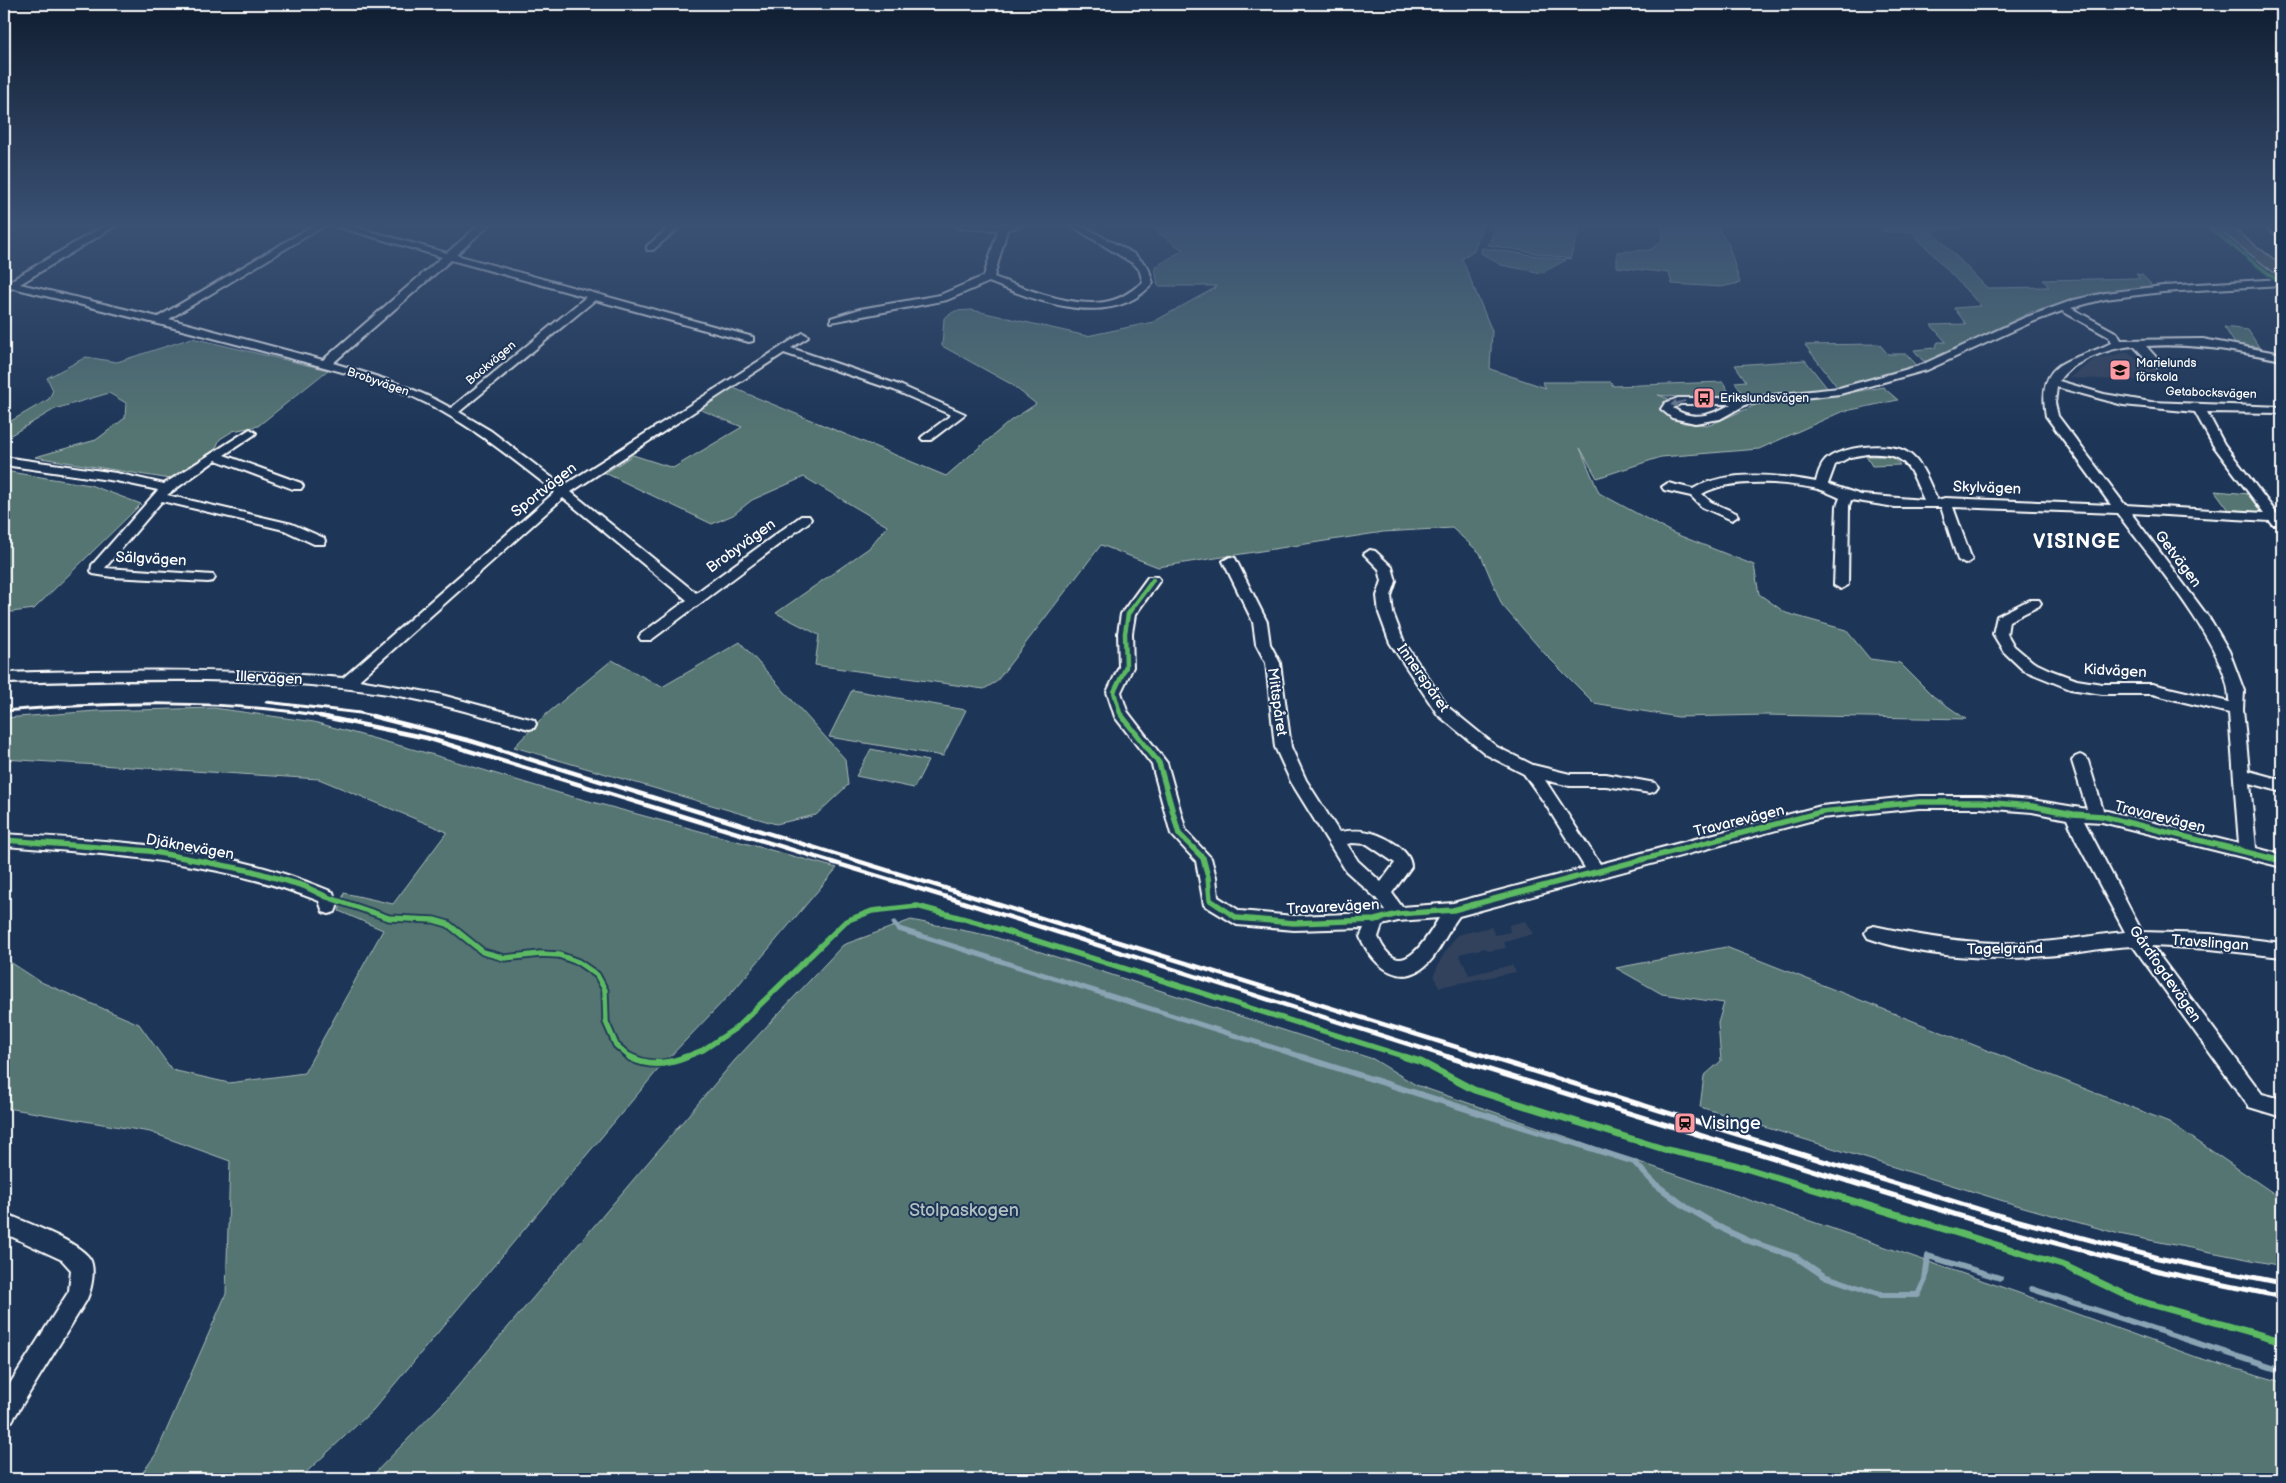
<svg xmlns="http://www.w3.org/2000/svg" width="2286" height="1483" font-family="'Balsamiq Sans',sans-serif">
<style>
.built{fill:#31435d}
.green{fill:#557472;stroke:#aabab8}
.lines{fill:none;stroke-linecap:round;stroke-linejoin:round}
.stream-far1{stroke:#8aa4b4;stroke-width:5}
.stream{stroke:#8aa4b4;stroke-width:6}
.minor-casing{stroke:#fff;stroke-width:4}
.major-casing{stroke:#fff;stroke-width:3}
.minor{fill:#1d3557;fill-rule:evenodd}
.major{fill:#6c7065;fill-rule:evenodd}
.rail-far2{stroke:#fff;stroke-width:3}
.rail-far1{stroke:#fff;stroke-width:4.5}
.rail{stroke:#fff;stroke-width:5}
.cycleway-far3-casing{stroke:#1d3557;stroke-width:6}
.cycleway-far2-casing{stroke:#1d3557;stroke-width:7}
.cycleway-far1-casing{stroke:#1d3557;stroke-width:9}
.cycleway-casing{stroke:#1d3557;stroke-width:10}
.cycleway-far3{stroke:#5cba63;stroke-width:4}
.cycleway-far2{stroke:#5cba63;stroke-width:4.5}
.cycleway-far1{stroke:#5cba63;stroke-width:5.5}
.cycleway{stroke:#5cba63;stroke-width:7}
.oneway{fill:#6c7c92}
.labels{text-anchor:middle;dominant-baseline:central;stroke-width:4;stroke-linejoin:round;paint-order:stroke}
.far-street-label{font-size:12px;fill:#fff;stroke:#1d3557}
.far-poi-label{font-size:12px;fill:#fff;stroke:#1d3557;text-anchor:start}
.street-label{font-size:15px;fill:#fff;stroke:#1d3557}
.near-poi-label{font-size:18px;fill:#fff;stroke:#1d3557;text-anchor:start}
.near-park-label{font-size:18px;fill:#b2c0c0;stroke:#1d3557}
.district-label{font-size:20px;font-weight:bold;letter-spacing:1px;fill:#fff;stroke:#1d3557}
</style>
<rect width="100%" height="100%" fill="#1d3557"/>
<filter id="ink" filterUnits="userSpaceOnUse"><feTurbulence type="fractalNoise" baseFrequency=".02" numOctaves="2"/><feDisplacementMap in="SourceGraphic" scale="10" xChannelSelector="R" yChannelSelector="G"/><feConvolveMatrix kernelMatrix="1 2 1 2 8 2 1 2 1" color-interpolation-filters="sRGB"/></filter>
<g filter="url(#ink)">
<!-- built -->
<path class="built" d="M2128,352L2140,362L2152,363L2165,377L2131,380L2069,378L2095,359Z
M1525,921L1533,934L1504,942L1506,948L1488,951L1486,948L1459,954L1469,975L1512,965L1516,972L1439,987L1434,975L1442,957L1457,935L1491,927L1495,935L1510,932L1509,925Z"/>
<!-- green -->
<path class="green" d="M1147,225H1483L1474,250L1462,259L1492,331L1490,369L1546,388L1542,382H1611L1613,386L1723,382L1730,394L1728,397H1678L1658,395L1669,399L1662,405L1683,423L1710,425L1760,403L1824,397L1883,387L1898,400L1841,412L1759,449L1661,457L1597,478L1580,448L1599,493L1673,533L1754,565L1759,594L1786,613L1846,630L1870,659L1900,663L1933,696L1966,719L1766,715L1678,717L1594,703L1544,653L1502,605L1480,553L1452,528L1383,532L1158,567L1101,545L996,682L984,689L815,665L819,635L776,613L869,548L887,526L804,477L752,500L733,515L712,524L605,473L633,455L673,468L742,427L699,409L731,387L946,476L1010,421L1036,404L1011,384L942,346L944,318L955,311L972,310L1087,336L1153,322L1215,288L1216,286H1158L1155,267L1183,250Z
M1497,225H1581L1570,259L1488,245Z
M1662,225H1715L1728,243L1740,283L1721,287L1672,284L1669,273L1617,267V252L1650,250L1662,241Z
M1877,225H1956L1960,229L1931,230L1987,288L2049,287L2043,280L2140,278L2136,274L2142,275L2151,284L2149,286L2102,294L2031,312L1928,362L1922,360L1914,350L1935,348L1938,342H1946L1931,325L1966,324L1954,308L1981,306L1912,232H1884Z
M1482,248L1566,260L1542,273L1501,265L1481,253Z
M2224,327L2248,330L2259,347L2235,344Z
M192,338L328,370L258,426L233,431L220,439L215,450L170,479L35,457L96,440L125,418L126,403L109,393L55,409L4,439V425L49,399L53,390L47,378L86,357L117,362Z
M1879,344L1888,354H1906L1918,366L1838,388L1805,345Z
M1805,360L1828,389L1748,396L1743,395L1735,382L1746,381L1735,365Z
M1866,456H1893L1900,465L1872,466Z
M4,471L90,485L141,504L34,609L4,613Z
M2215,491L2250,494L2264,513L2229,510Z
M740,642L845,759L848,785L816,815L776,824L514,747L543,717L612,660L662,687Z
M852,690L966,710L943,756L829,737Z
M214,708L314,722L434,755L559,793L837,868L734,990L662,1065L373,1410L299,1479H138L156,1454L226,1294L230,1161L150,1132L7,1108L4,1109V958L41,982L139,1024L172,1070L229,1083L304,1073L383,930L339,911L344,893L393,904L447,832L319,779L4,759V718L96,711Z
M871,749L928,761L914,788L856,776Z
M911,920L991,936L1373,1059L1416,1085L2016,1292L2199,1358L2282,1382V1479H369L447,1399L735,1060L843,945Z
M1726,947L2169,1122L2282,1199V1266L2119,1234L2013,1204L1700,1107L1704,1076L1721,1061L1718,1023L1724,1003L1662,994L1616,968Z"/>
<g class="lines">
<!-- stream-far1 -->
<path class="stream-far1" d="M894,923L899,929L1306,1058"/>
<!-- stream -->
<path class="stream" d="M1302,1057L1634,1162L1655,1184L1686,1207L1725,1230L1749,1241L1796,1257L1824,1276L1880,1295H1918L1925,1280L1928,1256L2000,1278
M2032,1289L2282,1371"/>
<!-- minor casing -->
<g class="minor-casing">
<path id="minor" d="M105,225H117L20,284L158,317L314,225H325L169,319L323,360L442,257L332,225H348L447,253L479,225H489L456,255L753,337V341L749,342L595,300L459,412L491,431L563,486L803,333L808,336L807,338L791,348L902,386L965,414L931,440H923L921,438L923,436L951,415L894,390L784,353L571,492L696,593L801,516H809L811,519L809,522L651,640H641L639,637L641,634L687,600L563,498L359,680L438,694L534,720L536,724L534,728L529,729C476,714 422,698 367,691C247,675 125,680 4,683V673C117,670 230,668 343,678L555,492C514,460 475,428 428,404C379,379 323,367 270,353C185,330 99,309 13,288L8,290L4,288V280L10,281ZM451,260L586,297L451,408C414,387 373,375 333,363Z
M672,225H682L653,250H647V246Z
M955,225H1021L1007,230L994,277C1026,289 1080,311 1113,300C1124,297 1134,289 1143,282L1139,269L1134,264L1070,225H1081L1134,254L1148,267L1153,283C1112,331 1037,301 989,282L947,300L831,322V318L860,309L940,295L984,276L998,230L959,228Z
M2265,225H2276L2282,229V235L2274,233Z
M2282,279V285L2163,292L2105,299L2071,308L2117,333L2121,340L2203,339L2282,354V360C2236,351 2193,343 2146,346L2162,364L2157,367L2153,366L2134,346C2113,347 2070,361 2059,381L2104,394L2151,402L2282,407V413L2207,412L2224,444L2277,514H2282L2281,525H2273L2270,521L2131,513L2212,622L2229,651L2244,691L2243,709L2249,771L2282,780V792L2250,783L2256,848L2282,855V867L2102,822L2084,821L2142,932L2210,934L2282,943V957L2210,949L2152,946L2262,1094L2282,1099V1117L2249,1107L2133,946C2103,947 2075,954 2045,956C1990,961 1921,957 1868,938L1865,933L1868,928L1874,926C1924,937 1974,945 2026,943C2059,942 2092,935 2125,932L2076,840L2067,819L2032,812L1981,808H1919L1821,818L1459,916C1449,929 1442,946 1432,959C1404,992 1374,968 1360,937L1364,928L1294,930L1237,925L1204,905L1196,861L1171,834L1152,765L1115,717L1107,692L1119,667L1118,633L1121,614L1148,577H1158L1160,580L1135,615L1132,633L1133,667L1121,692L1127,711L1167,763L1186,831L1211,858L1216,877L1218,897L1240,911L1294,916L1375,913L1385,910L1376,898L1346,871L1291,782L1275,747L1266,663L1256,644L1253,622L1223,561L1230,557L1235,558L1267,622L1270,644L1280,663L1291,747L1306,780L1339,832C1347,831 1355,830 1363,831C1380,833 1411,848 1411,867L1392,893L1402,907L1453,903L1585,868L1544,802L1524,774L1487,755L1438,715L1390,643L1379,613L1377,596L1382,581L1379,569L1364,554L1370,550L1375,551L1392,567L1396,581L1391,596L1393,613L1404,642L1448,707L1497,747L1533,765L1570,774H1606L1655,783L1658,787L1655,791L1650,793L1606,786H1570L1545,780L1600,864L1821,806L1919,796H1981L2032,800L2087,809L2072,761L2075,757L2080,755L2085,757L2088,761L2103,810L2239,844L2229,713L2152,694H2102L2070,689L2023,670L2004,652L1993,634L1997,616L2029,600H2039L2041,603L2039,606L2009,621L2007,634L2014,646L2033,662L2050,670L2077,680L2102,684H2152L2229,702C2232,652 2148,555 2117,513L1953,507L1972,560L1965,564L1958,560L1941,507H1895L1851,500L1849,506L1848,585L1841,589L1834,585L1837,506L1840,498C1833,495 1826,491 1818,489C1788,482 1729,478 1702,494L1711,502L1736,513L1738,516L1732,520L1702,507L1691,496L1664,490L1662,487L1668,483L1693,489C1727,469 1779,475 1816,482C1818,474 1820,466 1826,460C1840,446 1892,441 1908,453C1923,463 1930,485 1937,500L1945,498L2111,505L2046,416C2036,356 2073,363 2111,343L2109,337L2062,311L2032,322L1927,370L1840,394L1747,404L1720,419L1695,423L1672,418L1661,409L1665,403L1678,398H1744L1839,388L1919,366L2024,318L2074,300L2105,293L2163,286ZM2057,387L2123,405L2195,412L2213,445L2264,513L2125,505L2058,416L2055,403ZM1680,404H1731C1712,415 1693,422 1673,408ZM1867,454C1908,452 1909,467 1924,500L1861,495L1828,484L1835,465L1850,457ZM1352,843L1367,844L1395,863L1381,882L1358,861L1347,844ZM1439,918C1424,943 1399,985 1378,937L1382,925L1398,921Z
M250,429L256,433L254,435L224,455L301,483L303,486L301,489H293L216,460L167,495L292,524L324,538L325,541L324,544H314L284,530L162,501L105,568L213,575L215,578L213,581L208,582L112,577L93,574L91,571L92,565L158,490L116,481L4,465V457L116,473L164,484Z
M4,834C86,839 170,843 250,864C278,871 306,881 333,892L337,907L335,912L329,914L323,912L319,901C218,861 112,854 4,846Z
M4,1213C25,1222 78,1241 90,1259C96,1270 91,1291 86,1301L12,1421L4,1424V1393L69,1291L71,1270L62,1260L4,1233Z"/>
</g>
<!-- major casing -->
<g class="major-casing">
<path id="major" d="M2213,225H2227L2282,266V276L2278,275Z"/>
</g>
<!-- minor -->
<use href="#minor" class="minor"/>
<!-- major -->
<use href="#major" class="major"/>
<!-- rail-far2 -->
<path class="rail-far2" d="M266,702L360,713L377,717
M4,711C112,702 220,699 328,717"/>
<!-- rail-far1 -->
<path class="rail-far1" d="M320,716L427,738L956,900L1452,1058
M372,716L471,741L1492,1058"/>
<!-- rail -->
<path class="rail" d="M1448,1057L1999,1228L2163,1272L2282,1297
M1488,1057L1997,1215L2158,1258L2282,1283"/>
<!-- cycleway-far3 casing -->
<g class="cycleway-far3-casing">
<path id="cycleway-far3" d="M2206,225L2282,284"/>
</g>
<!-- cycleway-far2 casing -->
<g class="cycleway-far2-casing">
<path id="cycleway-far2" d="M1123,717L1120,713L1114,692L1126,667L1125,633L1128,614L1153,580"/>
</g>
<!-- cycleway-far1 casing -->
<g class="cycleway-far1-casing">
<path id="cycleway-far1" d="M1122,716L1159,763L1179,834L1203,858L1208,877L1210,900L1237,918L1294,923L1375,920L1398,914L1453,910L1821,812L1919,802H1981L2032,806L2073,814L2102,816L2282,861
M4,840L149,851L252,871L304,886L327,897L389,918L434,920L448,924L483,952L505,958L540,954L559,955L578,962L597,975L605,990L606,1022L616,1045L631,1058
M683,1058L703,1050L736,1028L846,921L872,911L917,906L983,924L1409,1058"/>
</g>
<!-- cycleway casing -->
<g class="cycleway-casing">
<path id="cycleway" d="M630,1057C649,1067 667,1065 686,1057
M1405,1057L1421,1062L1474,1090L1667,1150L1732,1164L2065,1266L2136,1300L2282,1341"/>
</g>
<!-- cycleway-far3 -->
<use href="#cycleway-far3" class="cycleway-far3"/>
<!-- cycleway-far2 -->
<use href="#cycleway-far2" class="cycleway-far2"/>
<!-- cycleway-far1 -->
<use href="#cycleway-far1" class="cycleway-far1"/>
<!-- cycleway -->
<use href="#cycleway" class="cycleway"/>
</g>
<!-- one-way arrows -->
<defs><path id="oneway-solid" d="M-6-.8H1V-3.2L6.5 0L1 3.2V.8H-6Z" transform="scale(1.25)"/></defs>
<use class="oneway" href="#oneway-solid" transform="translate(1678 403) rotate(165)"/>
</g>
<!-- sky -->
<linearGradient id="sky" x2="0" y2="1"><stop stop-color="#101d30"/><stop offset="0.52" stop-color="#3a5174"/><stop offset="1" stop-color="#3a5174" stop-opacity="0"/></linearGradient>
<rect width="2286" height="433" fill="url(#sky)"/>
<!-- icons -->
<defs>
<g id="school-square" transform="scale(1.125)"><rect x="-9" y="-9" width="18" height="18" rx="4" fill="#ff9aa2" stroke="#1d3557"/><path d="M0-5L7-2L0 1L-7-2ZM-4 1L0 2.5L4 1V4Q0 6-4 4Z" fill="#111"/></g>
<g id="bus-square" transform="scale(1.125)"><rect x="-9" y="-9" width="18" height="18" rx="4" fill="#ff9aa2" stroke="#1d3557"/><path d="M-5-6H5V4H4V6H2V4H-2V6H-4V4H-5ZM-3.5-4V0h7V-4ZM-3.5 1.2v1.5H-2V1.2ZM2 1.2v1.5H3.5V1.2Z" fill="#111"/></g>
<g id="station-square" transform="scale(1.125)"><rect x="-9" y="-9" width="18" height="18" rx="4" fill="#ff9aa2" stroke="#1d3557"/><path d="M-3-6H3Q5-6 5-4V2Q5 4 3 4L4.5 6H3L1.5 4h-3L-3 6H-4.5L-3 4Q-5 4-5 2V-4Q-5-6-3-6ZM-3.5-4v3h7v-3ZM-3.5 1v1.5H-2V1ZM2 1v1.5H3.5V1Z" fill="#111"/></g>
</defs>
<g fill-rule="evenodd">
<use href="#school-square" x="2120" y="370"/>
<use href="#bus-square" x="1704" y="398"/>
<use href="#station-square" x="1685" y="1123"/>
</g>
<g class="labels">
<!-- far-street labels -->
<g class="far-street-label">
<text transform="translate(491 363) rotate(-40)">Backvägen</text>
<text transform="translate(378 382) rotate(19)">Brobyvägen</text>
<text transform="translate(2211 393) rotate(2)">Getabocksvägen</text>
</g>
<!-- far-poi labels -->
<g class="far-poi-label">
<text x="2136" y="363">Marielunds<tspan x="2136" dy="14">förskola</tspan></text>
<text x="1720" y="398">Erikslundsvägen</text>
</g>
<!-- street labels -->
<g class="street-label">
<text transform="translate(1987 488) rotate(2)">Skylvägen</text>
<text transform="translate(544 490) rotate(-38)">Sportvägen</text>
<text transform="translate(741 546) rotate(-36)">Brobyvägen</text>
<text transform="translate(151 559) rotate(3)">Sälgvägen</text>
<text transform="translate(2178 559) rotate(53)">Getvägen</text>
<text transform="translate(2115 671) rotate(3)">Kidvägen</text>
<text transform="translate(269 678) rotate(3)">Illervägen</text>
<text transform="translate(1423 678) rotate(55)">Innerspåret</text>
<text transform="translate(1277 702) rotate(82)">Mittspåret</text>
<text transform="translate(2160 817) rotate(14)">Travarevägen</text>
<text transform="translate(1739 821) rotate(-14)">Travarevägen</text>
<text transform="translate(190 847) rotate(10)">Djäknevägen</text>
<text transform="translate(1333 907) rotate(-3)">Travarevägen</text>
<text transform="translate(2210 943) rotate(4)">Travslingan</text>
<text transform="translate(2005 949) rotate(-1)">Tagelgränd</text>
<text transform="translate(2165 974) rotate(55)">Gårdfogdevägen</text>
</g>
<!-- near-poi labels -->
<g class="near-poi-label">
<text x="1701" y="1123">Visinge</text>
</g>
<!-- near-park labels -->
<g class="near-park-label">
<text x="964" y="1210">Stolpaskogen</text>
</g>
<!-- district labels -->
<g class="district-label">
<text x="2077" y="542">VISINGE</text>
</g>
</g>
<!-- margin -->
<rect width="2286" height="1483" fill="none" stroke="#1d3557" stroke-width="20"/>
<rect x="10" y="10" width="2266" height="1463" fill="none" stroke="#fff" stroke-width="2" filter="url(#ink)"/>
</svg>
